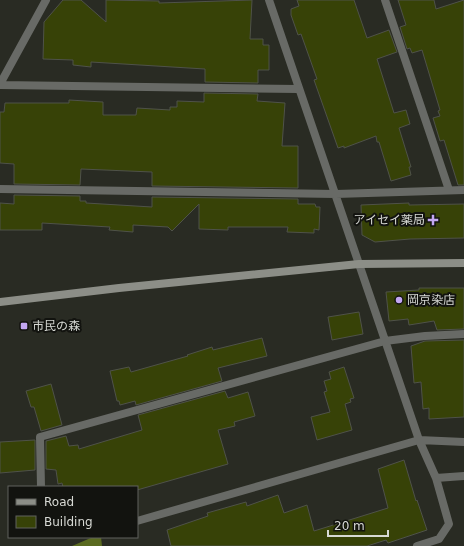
<svg xmlns="http://www.w3.org/2000/svg" width="464" height="546" font-family="'DejaVu Sans','Noto Sans JP',sans-serif">
<style>
.forest{fill:#5a6a20}
.building{fill:#374207;stroke:#4f5249}
.lines{fill:none;stroke-linecap:round;stroke-linejoin:round}
.street{stroke:#686a66;stroke-width:8}
.secondary{stroke:#8c8e87;stroke-width:8}
.poi-dot{fill:#c3a7f2;stroke:#12130f;stroke-width:1.5}
.labels{text-anchor:middle;dominant-baseline:central;stroke-width:4;stroke-linejoin:round;paint-order:stroke}
.poi-label{font-size:12px;fill:#d7d9d4;stroke:#12130f;text-anchor:start}
</style>
<rect width="100%" height="100%" fill="#292b23"/>
<!-- forest -->
<path class="forest" d="M93,537H101L102,546H72Z"/>
<!-- building -->
<path class="building" d="M63,0H81L106,22V0L159,1V3L252,0L250,39H263V45H269V70H258V83L205,82V69L91,62V67L73,65V60L43,59L44,22Z
M297,0H354L367,38L389,30L397,52L377,59L394,113L406,110L410,124L399,128L411,167H409L411,175L391,181L379,142H377L376,136L344,148V146L338,148L314,80L317,79L301,34L298,35L291,15V9L299,6Z
M398,0H434L436,9L464,0V185H458L444,140L440,141L433,118L440,116L438,111L440,110L422,50L412,53L410,48L407,49L400,27L406,25Z
M204,93L258,94L257,101L285,103L282,146H298V188L152,186V172L81,169L80,185L14,184V164L0,163V112H4L5,103H69V100L103,102V115H136L137,108L170,110V107H177V101L204,102Z
M14,195L80,196V201H86V203L152,207V197L298,199V204H315L316,207H320L319,230L314,229V233L287,232L288,227H228V230L199,229V204L172,231L168,227L133,225V232L109,230L110,227L42,223V230H0V203L14,204Z
M409,203V205L464,204V238L410,239L375,242L362,235L361,205Z
M419,288H464V329L437,330L434,321L409,325L408,319L389,321L386,292L419,290Z
M359,312L363,334L332,340L328,317Z
M262,338L267,356L218,368L222,381L136,405L135,401L120,405L119,401H117L110,371L129,367L131,372L188,356L187,355L212,347L213,350Z
M464,340V417L429,419V408L423,409L421,382L414,383L411,346L425,341Z
M344,367L354,398L350,399L351,402L345,404L352,430L317,440L311,417L330,412L324,392L327,391L324,381L331,379L329,372Z
M51,384L62,425L41,431L34,407H31L26,391Z
M225,391L228,398L248,392L255,416L234,422L235,426L218,430L228,464L137,490V487H63L62,483L58,484L56,470L46,469V441L66,436L69,446L78,445L79,449L142,430L138,415Z
M35,440V470L0,473V442Z
M404,460L416,501L417,500L427,530L388,543L386,540L367,546H171L167,530L208,516L207,513L246,502L247,506L278,495L284,513L307,505L314,531L388,508L378,469Z"/>
<g class="lines">
<!-- street -->
<path class="street" d="M269,0L419,440L436,478L449,524L439,539L417,546
M385,0L449,190
M0,84L46,0
M0,85L298,89
M0,189L336,194L464,190
M436,478L464,476
M41,487L40,437L385,341L425,336L464,334
M137,521L419,440L464,442"/>
<!-- secondary -->
<path class="secondary" d="M0,302L119,288L359,264L464,263"/>
</g>
<!-- markers -->
<g class="poi-dot">
<path d="M431 214h4v4h4v4h-4v4h-4v-4h-4v-4h4z"/>
<circle cx="399" cy="300" r="4"/>
<rect x="20" y="322" width="8" height="8" rx="2"/>
</g>
<g class="labels">
<!-- poi labels -->
<g class="poi-label">
<text x="425" y="220" text-anchor="end">アイセイ薬局</text>
<text x="407" y="300">岡京染店</text>
<text x="32" y="326">市民の森</text>
</g>
</g>
<!-- legend -->
<rect x="8" y="486" width="130" height="52" fill="#12130f" stroke="#61625e"/>
<rect x="16" y="499" width="20" height="6" fill="#8c8e87" stroke="#61625e"/>
<text x="44" y="506" font-size="12" fill="#d7d9d4">Road</text>
<rect x="16" y="516" width="20" height="12" fill="#374207" stroke="#61625e"/>
<text x="44" y="526" font-size="12" fill="#d7d9d4">Building</text>
<!-- scale -->
<path d="M328 530v6h60v-6" fill="none" stroke="#d7d9d4" stroke-width="2"/>
<text x="334" y="530" font-size="12" fill="#d7d9d4" stroke="#12130f" stroke-width="3" paint-order="stroke">20 m</text>
</svg>
